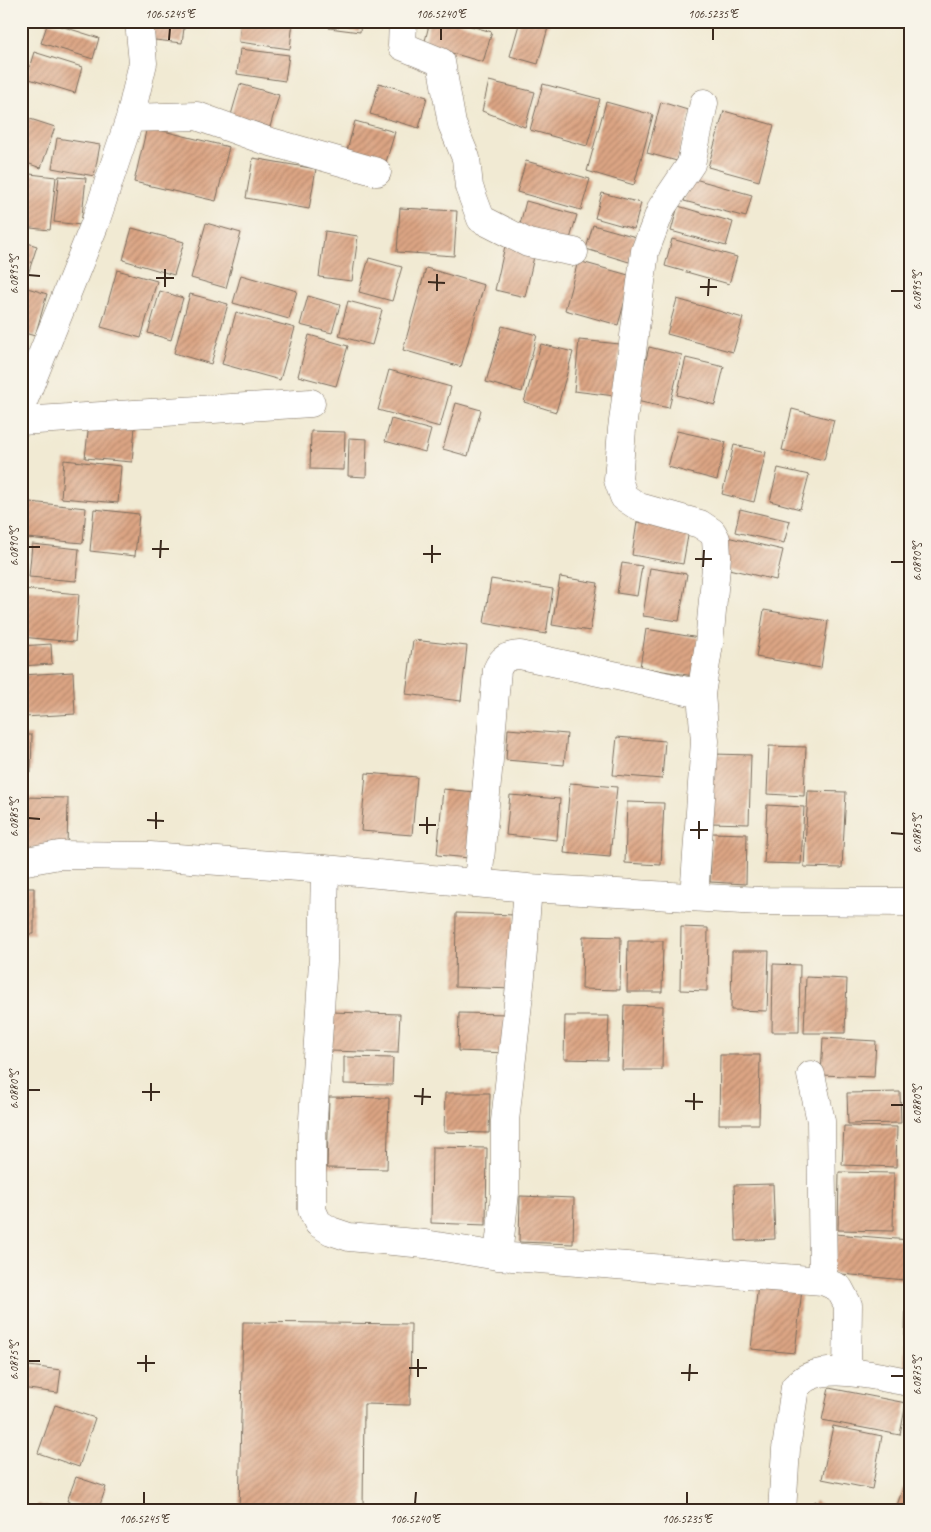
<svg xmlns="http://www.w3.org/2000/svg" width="931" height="1532" font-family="Caveat,sans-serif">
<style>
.building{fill:url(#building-hatch)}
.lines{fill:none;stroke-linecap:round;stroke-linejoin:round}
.street-casing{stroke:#7b6d5d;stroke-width:29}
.street{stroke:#fff;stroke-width:28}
.ticks{fill:none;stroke:#3b2a1e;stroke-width:2}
.neatline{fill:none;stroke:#3b2a1e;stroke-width:2}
.ticks-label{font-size:12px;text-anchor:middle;fill:#3b2a1e}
</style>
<defs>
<pattern id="building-hatch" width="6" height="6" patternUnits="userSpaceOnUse" patternTransform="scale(1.25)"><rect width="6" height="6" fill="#dca584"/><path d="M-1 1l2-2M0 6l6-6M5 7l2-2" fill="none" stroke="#b4876b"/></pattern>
</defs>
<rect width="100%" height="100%" fill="#f7f3e8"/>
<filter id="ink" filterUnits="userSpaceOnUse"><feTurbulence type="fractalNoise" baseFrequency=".02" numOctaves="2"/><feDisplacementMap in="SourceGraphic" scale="10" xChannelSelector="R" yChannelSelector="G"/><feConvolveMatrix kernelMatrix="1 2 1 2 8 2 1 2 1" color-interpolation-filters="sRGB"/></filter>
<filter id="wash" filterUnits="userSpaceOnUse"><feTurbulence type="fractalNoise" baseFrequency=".0096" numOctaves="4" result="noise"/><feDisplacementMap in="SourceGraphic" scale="20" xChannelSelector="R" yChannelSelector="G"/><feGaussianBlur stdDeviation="1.12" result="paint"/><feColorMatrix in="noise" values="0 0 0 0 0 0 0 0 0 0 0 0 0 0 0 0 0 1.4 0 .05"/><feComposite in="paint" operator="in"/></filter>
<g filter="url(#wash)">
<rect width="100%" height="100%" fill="#f1ead3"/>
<g id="blocks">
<!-- building -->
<path class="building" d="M149,21H185L182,43L146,39Z
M241,21H293L290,49L239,42Z
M330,21H361L360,32L329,28Z
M430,21H453L492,32L483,62L424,45Z
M520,21H540L549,24L538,64L510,56Z
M48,22L99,38L93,59L41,43Z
M240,49L289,55L285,81L237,74Z
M34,52L82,67L75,93L26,78Z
M489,81L535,92L525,127L482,111Z
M379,83L427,97L419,128L370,114Z
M240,84L279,95L270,127L231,115Z
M543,84L600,99L587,146L530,130Z
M606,102L653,115L634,185L587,171Z
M661,102L691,111L677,161L647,153Z
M724,111L774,125L759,181L708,167Z
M21,116L55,127L41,168L21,161Z
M355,121L395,132L386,162L347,151Z
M147,127L229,147L216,201L134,182Z
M57,138L100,145L94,176L52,168Z
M253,158L316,169L309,209L246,198Z
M526,161L590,179L581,210L517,192Z
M21,173L56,177L50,230L21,227Z
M59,176L86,178L81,225L54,222Z
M691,178L752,195L746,217L684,201Z
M602,193L641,203L634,229L595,218Z
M526,201L577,215L568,246L518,232Z
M678,206L733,222L726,246L671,231Z
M400,208L457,211L454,256L397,252Z
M206,223L241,233L226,288L191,278Z
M593,225L636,237L629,262L586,249Z
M132,228L184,242L174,275L123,260Z
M325,231L358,236L352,281L319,277Z
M672,239L737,257L729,284L665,266Z
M21,241L37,246L28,274L21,272Z
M505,246L535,252L525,297L495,290Z
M369,258L402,267L392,301L359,292Z
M578,261L632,276L618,325L565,310Z
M426,268L484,285L461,367L403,350Z
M117,270L157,281L141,338L101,327Z
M241,275L297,291L289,319L233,303Z
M21,286L47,294L35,336L21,332Z
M160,291L183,298L171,340L148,333Z
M190,294L228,304L211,364L174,353Z
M308,296L340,305L332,333L300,325Z
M677,299L743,318L733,352L667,334Z
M348,301L382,310L372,345L339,336Z
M236,312L295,328L280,380L222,364Z
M502,326L537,335L522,392L486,382Z
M309,335L348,346L336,386L298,376Z
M579,340L620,344L615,396L574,391Z
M541,344L573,352L556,412L524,402Z
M649,347L682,355L669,408L636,401Z
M686,358L724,367L715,405L677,395Z
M389,370L451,387L440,427L378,410Z
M456,403L481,410L468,456L443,449Z
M792,409L834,420L824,460L782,450Z
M391,419L431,430L425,452L385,441Z
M89,423L135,427L132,462L85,458Z
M311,431L345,432L344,470L310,469Z
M677,431L726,442L717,480L668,467Z
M349,438L367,439L366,477L348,476Z
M734,445L766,452L754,502L722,494Z
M64,460L121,466L118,503L61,498Z
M778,468L809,475L800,509L770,501Z
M30,502L86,508L83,543L26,538Z
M94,509L139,514L135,556L90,551Z
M740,509L790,521L784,543L735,532Z
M637,522L689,530L683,564L632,555Z
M727,537L783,550L776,580L720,567Z
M32,544L79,549L76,581L29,577Z
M622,563L642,566L637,596L617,593Z
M650,568L687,574L679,621L643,616Z
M560,577L598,583L590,631L552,625Z
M491,579L553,589L546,634L484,623Z
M23,589L79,594L75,642L21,637Z
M764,610L828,621L821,668L756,657Z
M646,629L699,638L693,676L640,667Z
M413,640L467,646L461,701L406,694Z
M51,644L52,664L21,666V646Z
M73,672L75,714L24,717L22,675Z
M508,729L567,734L564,765L506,760Z
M21,735H32L31,772H21Z
M617,737L665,741L662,779L613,775Z
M769,746L806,747L804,796L767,794Z
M713,754L751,755L749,824L710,823Z
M366,773L417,777L412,835L361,831Z
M570,783L617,787L610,857L564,853Z
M443,789L475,792L469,858L437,855Z
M808,791L846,792L842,868L804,867Z
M510,795L560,799L557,840L506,835Z
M21,797L68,798L67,850L21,849Z
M627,802L664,803L661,865L625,863Z
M767,805L804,807L801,864L764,863Z
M712,833L747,834L746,884L710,882Z
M21,888H34V934H21Z
M456,913L515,915L513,989L455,987Z
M681,927L708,928L707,991L680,990Z
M583,936L621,937L620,990L582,989Z
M628,941H663L662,992H627Z
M732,951H769L767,1011L731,1010Z
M773,964L800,965L799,1032H772Z
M806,977L847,979L845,1033H804Z
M624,1005L663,1006L662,1070H622Z
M331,1012L400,1014L398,1053L330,1051Z
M459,1013L508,1014L507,1053L458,1051Z
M565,1016H609L607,1060L564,1059Z
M823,1038L876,1041L874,1077L821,1075Z
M720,1055H760L759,1124H719Z
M344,1057L393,1058L392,1085L344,1084Z
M900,1092L901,1123L848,1124L847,1093Z
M445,1093H490L489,1133L444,1132Z
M329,1097L389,1098L387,1169L327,1168Z
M844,1126L897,1127L896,1167L842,1165Z
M432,1147L487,1148L486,1225L431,1223Z
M839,1172L894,1173L893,1231L838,1230Z
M773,1184L775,1239L736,1241L734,1185Z
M520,1196L574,1198L573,1244L519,1242Z
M835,1234L909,1240L905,1280L831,1273Z
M758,1284L802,1289L795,1353L751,1349Z
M906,1296H910V1374H904Z
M243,1322L411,1324L410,1405L364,1404L363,1511H239Z
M21,1365L61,1370L58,1393L21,1388Z
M829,1388L906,1403L900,1435L822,1420Z
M55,1405L95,1418L79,1467L38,1453Z
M833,1426L882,1436L872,1489L822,1479Z
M76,1477L106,1487L98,1511L67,1501Z
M903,1488L910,1491V1511H895Z
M815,1501L833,1511H810Z
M38,1504L58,1510V1511H35Z"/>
</g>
</g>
<g filter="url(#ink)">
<use href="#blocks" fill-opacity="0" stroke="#7b6d5d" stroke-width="1"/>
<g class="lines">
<!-- street casing -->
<g class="street-casing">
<path id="street" d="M403,21L402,46L441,62L452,124L466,158L469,187L481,219L528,243L574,252
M130,118L197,116L264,140L377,172
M21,407L94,226L130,118L143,63L139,21
M21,421L311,403
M21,862L59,855L150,856L325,869L528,888L760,901L910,902
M325,869L323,962L312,1135V1210L318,1223L331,1231L349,1237L425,1244L498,1256L823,1281L839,1288L848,1305L847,1372
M478,883L497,670C502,658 507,656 520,655L701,694
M694,897L705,741L701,694L709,644L717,556L716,539L712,532L700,524L639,507L624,497L618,480L622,429L645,251L662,207L691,164L704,103
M811,1075L821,1121L823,1281
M498,1256L505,1193V1121L521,976L528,888
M782,1511L786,1449L795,1387C799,1384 803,1379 808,1377C835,1364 882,1378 910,1382"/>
</g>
<!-- street -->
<use href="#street" class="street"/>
</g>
</g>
<!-- ticks -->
<path class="ticks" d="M169,40L170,28M441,40V28M713,40V28M28,275L40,276M156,278H174M428,282L445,283M165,287V269M700,287H717M437,291V274M891,291H904M708,296L709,279M28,547H40M152,549H169M423,554H441M160,558L161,540M695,559H712M891,562H904M432,563V545M703,567L704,550M28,818L40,819M147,820L164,821M419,825H436M156,829V812M690,830H708M891,833L904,834M427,834V817M699,839V821M28,1090H40M142,1092H160M414,1096L431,1097M151,1101V1083M685,1101L703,1102M422,1105L423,1088M891,1105H904M694,1110V1093M28,1361H40M137,1363H155M409,1368H427M146,1372V1355M681,1373H698M891,1376H904M418,1377V1359M689,1381L690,1364M144,1504V1492M415,1504L416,1492M687,1504V1492"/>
<!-- margin -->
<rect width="931" height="1532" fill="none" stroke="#f7f3e8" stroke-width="55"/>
<rect x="28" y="28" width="876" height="1476" class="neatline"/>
<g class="ticks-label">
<text x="170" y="18">106.5245°E</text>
<text x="441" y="18">106.5240°E</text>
<text x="713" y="18">106.5235°E</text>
<text transform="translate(14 275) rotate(-90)" y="4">6.0895°S</text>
<text transform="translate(917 291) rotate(-90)" y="4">6.0895°S</text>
<text transform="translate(14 547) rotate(-90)" y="4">6.0890°S</text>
<text transform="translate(917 562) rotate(-90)" y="4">6.0890°S</text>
<text transform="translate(14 818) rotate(-90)" y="4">6.0885°S</text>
<text transform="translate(917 834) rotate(-90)" y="4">6.0885°S</text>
<text transform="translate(14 1090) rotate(-90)" y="4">6.0880°S</text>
<text transform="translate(917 1105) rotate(-90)" y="4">6.0880°S</text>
<text transform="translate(14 1361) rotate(-90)" y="4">6.0875°S</text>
<text transform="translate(917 1376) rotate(-90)" y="4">6.0875°S</text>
<text x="144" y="1523">106.5245°E</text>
<text x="415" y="1523">106.5240°E</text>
<text x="687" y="1523">106.5235°E</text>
</g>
</svg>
